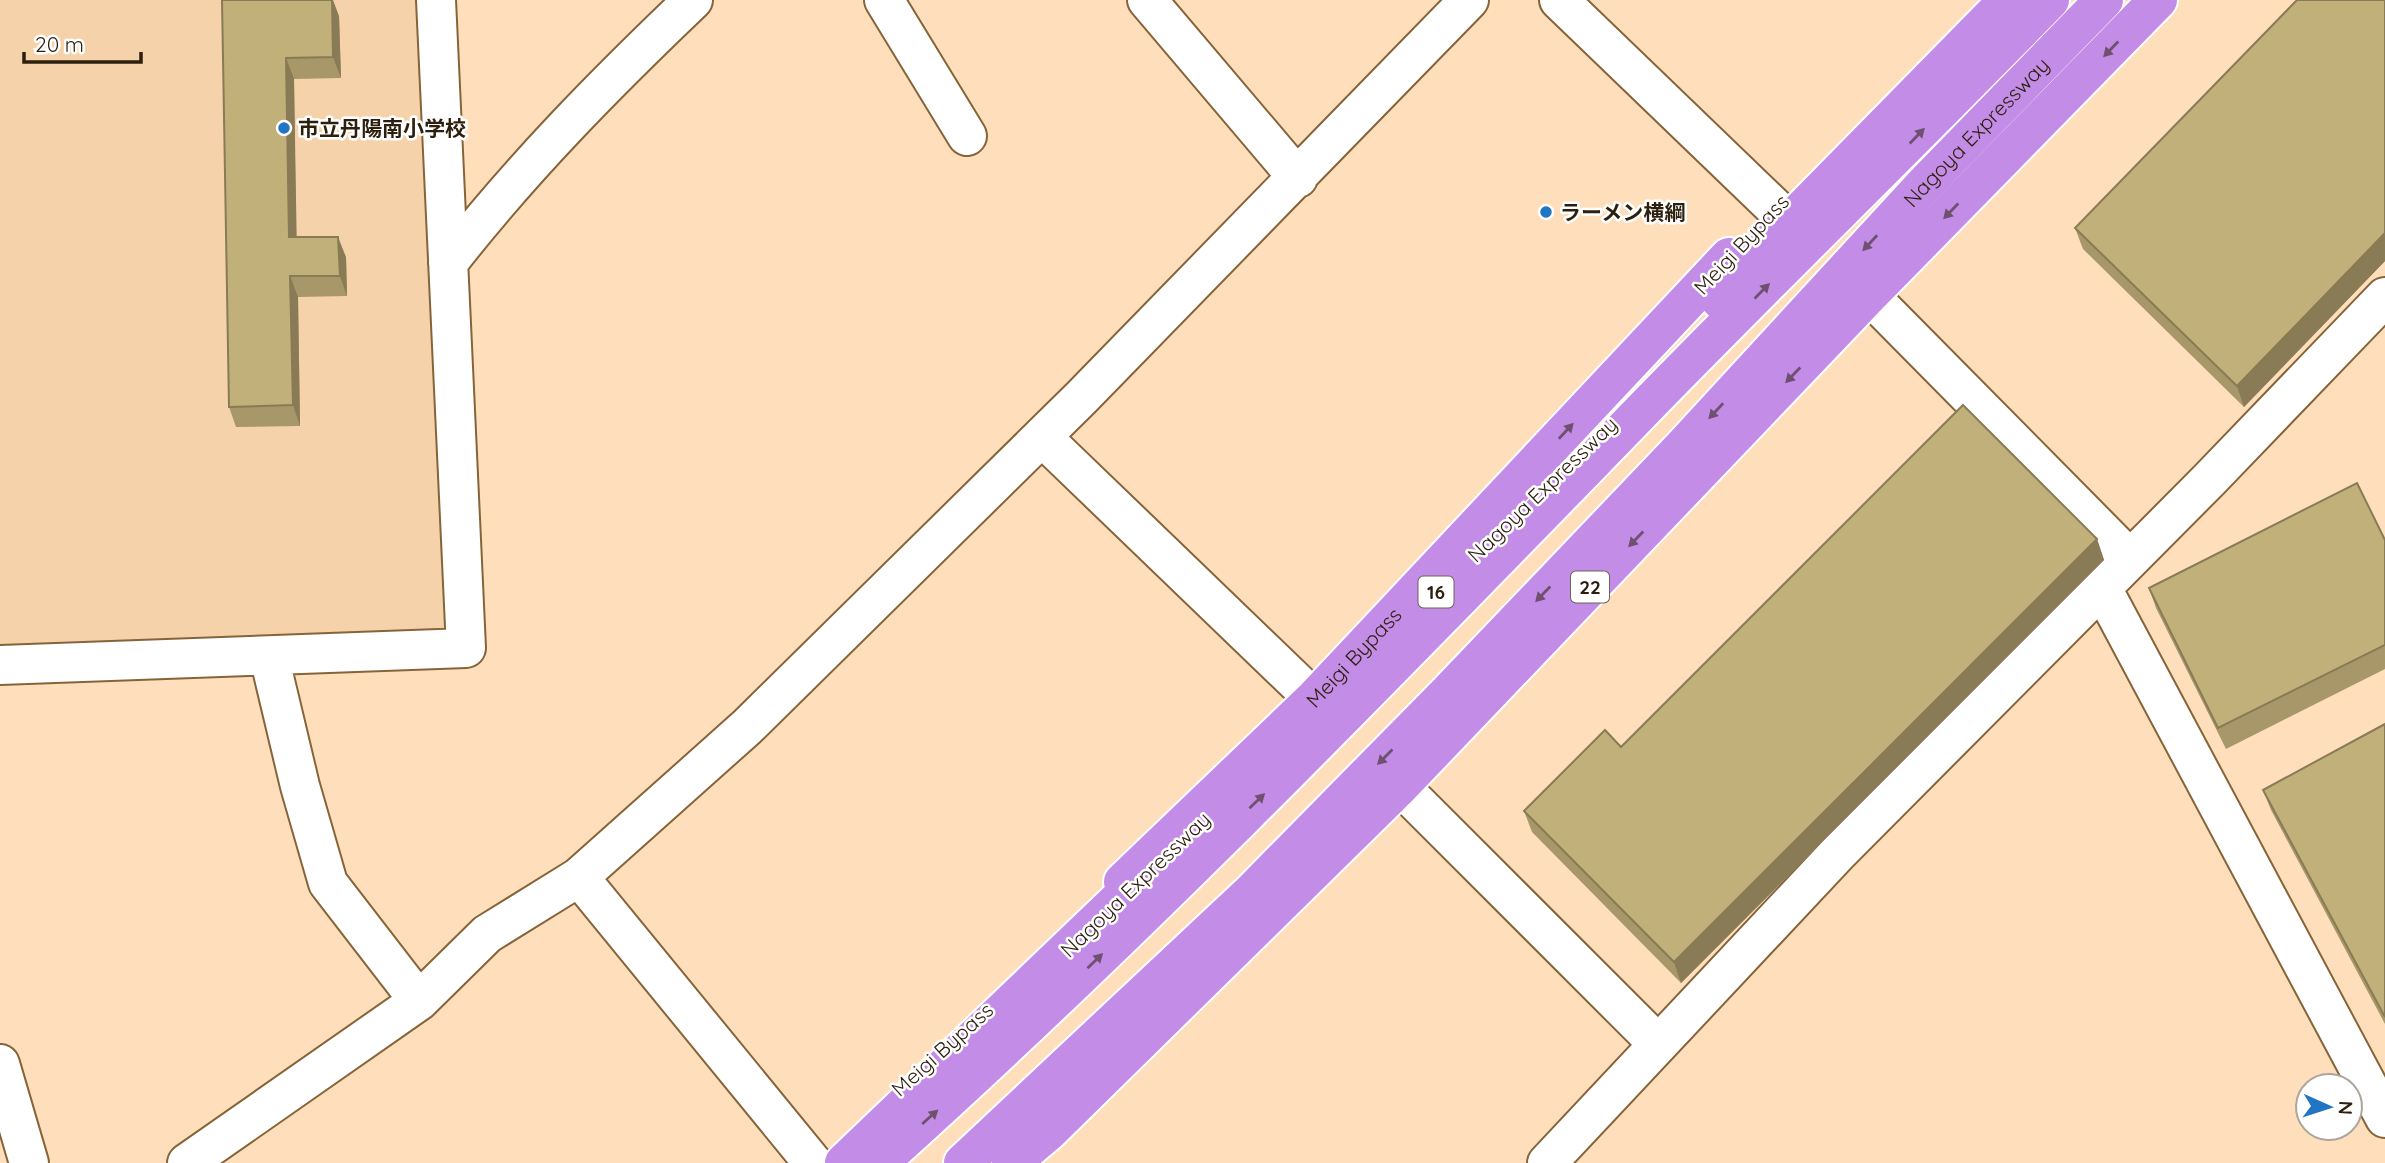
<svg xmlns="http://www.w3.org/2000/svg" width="2385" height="1163" font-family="Quicksand,'Noto Sans JP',sans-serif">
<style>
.built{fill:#f6d2aa}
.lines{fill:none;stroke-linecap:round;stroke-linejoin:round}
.minor-casing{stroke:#866439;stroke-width:42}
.highway-casing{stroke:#fff;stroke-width:42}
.minor{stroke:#fff;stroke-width:38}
.highway{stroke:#c38ce6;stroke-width:38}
.wall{fill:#a79769}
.shaded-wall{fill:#887b55}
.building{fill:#c2b07a;stroke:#887b55;stroke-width:2}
.oneway{fill:#70506f}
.poi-dot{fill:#2275c3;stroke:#fff;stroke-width:2.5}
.labels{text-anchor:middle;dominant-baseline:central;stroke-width:5;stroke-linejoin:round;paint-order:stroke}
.shield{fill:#fff;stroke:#6c6256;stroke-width:2}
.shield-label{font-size:19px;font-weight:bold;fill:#2d1f0d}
.poi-label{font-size:21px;font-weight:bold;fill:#2d1f0d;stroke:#fff;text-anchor:start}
.street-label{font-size:21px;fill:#2d1f0d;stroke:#fff}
</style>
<rect width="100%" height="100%" fill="#ffdfbb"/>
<!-- built -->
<path class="built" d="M0,0H421L447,629L437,638L0,654Z"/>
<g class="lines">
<!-- minor casing -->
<g class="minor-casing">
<path id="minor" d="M884,0L967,136
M1147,0L1298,178
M1559,0L1775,208
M448,263C522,168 606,83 693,0
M1869,295L2130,559
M1042,437L1314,699
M2102,588L2385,1118
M269,656L300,786L328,883L419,1001
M0,665L466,648L436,0
M1400,786L1658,1044
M579,877L813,1163
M0,1064L29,1163
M187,1163L419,1001L487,934L579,877L747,727L1081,398L1469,0
M1547,1163L1839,852L2209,480L2385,297"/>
</g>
<!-- highway casing -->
<g class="highway-casing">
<g id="highway">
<path d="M1720,300L1780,232L2008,0"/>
<path id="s1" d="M1123,882L1314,699L1729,257"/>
<path d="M844,1163L1148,872"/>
<path d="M879,1163C1143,926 1389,671 1635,418C1772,277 1913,140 2050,0"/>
<path id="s2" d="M963,1163L1252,892L1446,695L1683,447L1923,186L2104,0"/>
<path d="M1011,1163L1049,1131L1400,786L1869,295L2158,0"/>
</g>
</g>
<!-- minor -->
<use href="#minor" class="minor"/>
<!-- highway -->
<use href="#highway" class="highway"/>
</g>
<!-- wall -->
<path class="wall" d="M222,0L339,16L341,78L294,79L296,237L346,257L347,296L298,297L300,426L236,427L229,407Z
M2385,0V261L2244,407L2083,249L2075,228Z
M2097,539L2104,560L1681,983L1532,832L1524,811L1621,747Z
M2385,540V669L2226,749L2156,608L2149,588Z
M2385,724V1024L2271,810L2263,790Z"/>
<!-- shaded-wall -->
<path class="shaded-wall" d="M332,0H333L339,16L341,78L333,57Z
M286,58L294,79L297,258L289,237Z
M2385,233V261L2244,407L2237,386Z
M338,237L346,257L347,296L340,276Z
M290,276L298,297L300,426L293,405Z
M2097,539L2104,560L1681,983L1674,962Z"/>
<!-- building -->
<path class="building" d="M222,0H332L333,57L286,58L289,237H338L340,276H290L293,405L229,407Z
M2297,0H2385V233L2237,386L2075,228Z
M1963,405L2097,539L1674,962L1524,811L1605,730L1621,747Z
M2357,483L2385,540V645L2218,728L2149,588Z
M2385,724V1017L2263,790Z"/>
<!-- one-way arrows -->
<defs><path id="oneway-solid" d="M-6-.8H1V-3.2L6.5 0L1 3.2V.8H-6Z" transform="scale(1.75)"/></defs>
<g class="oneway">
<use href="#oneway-solid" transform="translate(2111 49) rotate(134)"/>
<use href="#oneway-solid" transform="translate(1917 136) rotate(-46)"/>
<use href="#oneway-solid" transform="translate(1951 211) rotate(134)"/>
<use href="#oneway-solid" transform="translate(1870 243) rotate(133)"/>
<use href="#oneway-solid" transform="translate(1762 291) rotate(-45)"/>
<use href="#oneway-solid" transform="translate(1793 375) rotate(134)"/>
<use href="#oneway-solid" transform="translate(1716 411) rotate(133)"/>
<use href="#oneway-solid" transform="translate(1566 431) rotate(-47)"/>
<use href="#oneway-solid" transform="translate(1636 539) rotate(134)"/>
<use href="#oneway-solid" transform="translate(1543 594) rotate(134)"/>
<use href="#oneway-solid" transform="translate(1385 757) rotate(135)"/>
<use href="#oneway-solid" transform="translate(1257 801) rotate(-44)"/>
<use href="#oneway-solid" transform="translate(1095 961) rotate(-44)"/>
<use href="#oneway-solid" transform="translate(930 1117) rotate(-42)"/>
</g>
<!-- markers -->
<g class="poi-dot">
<circle cx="284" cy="128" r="7"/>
<circle cx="1546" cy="212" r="7"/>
</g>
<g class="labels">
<!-- shield labels -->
<g class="shield">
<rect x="1571" y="571.5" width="38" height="31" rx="5"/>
<rect x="1418.5" y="576.5" width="35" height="31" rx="5"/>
</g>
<g class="shield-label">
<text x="1590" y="587">22</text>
<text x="1436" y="592">16</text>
</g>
<!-- poi labels -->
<g class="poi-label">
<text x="298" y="128">市立丹陽南小学校</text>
<text x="1560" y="212">ラーメン横綱</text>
</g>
<!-- street labels -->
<g class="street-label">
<text stroke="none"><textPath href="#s2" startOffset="1446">Nagoya Expressway</textPath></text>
<text transform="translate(1741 244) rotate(-47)">Meigi Bypass</text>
<text transform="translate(1542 489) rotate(-44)">Nagoya Expressway</text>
<text stroke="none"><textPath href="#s1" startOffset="322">Meigi Bypass</textPath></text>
<text transform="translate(1135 884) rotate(-44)">Nagoya Expressway</text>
<text transform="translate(942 1049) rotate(-42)">Meigi Bypass</text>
</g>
</g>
<!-- north arrow -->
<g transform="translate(2329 1107) rotate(93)"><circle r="33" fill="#ffffff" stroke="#aba59e" stroke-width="2"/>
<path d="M0-5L12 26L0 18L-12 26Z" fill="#2275c3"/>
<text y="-10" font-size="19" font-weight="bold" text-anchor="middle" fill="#2d1f0d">N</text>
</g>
<!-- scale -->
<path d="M24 52v10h117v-10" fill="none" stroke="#2d1f0d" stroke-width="3.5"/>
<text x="35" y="52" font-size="21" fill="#2d1f0d" stroke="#ffffff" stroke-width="5" paint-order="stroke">20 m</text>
</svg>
